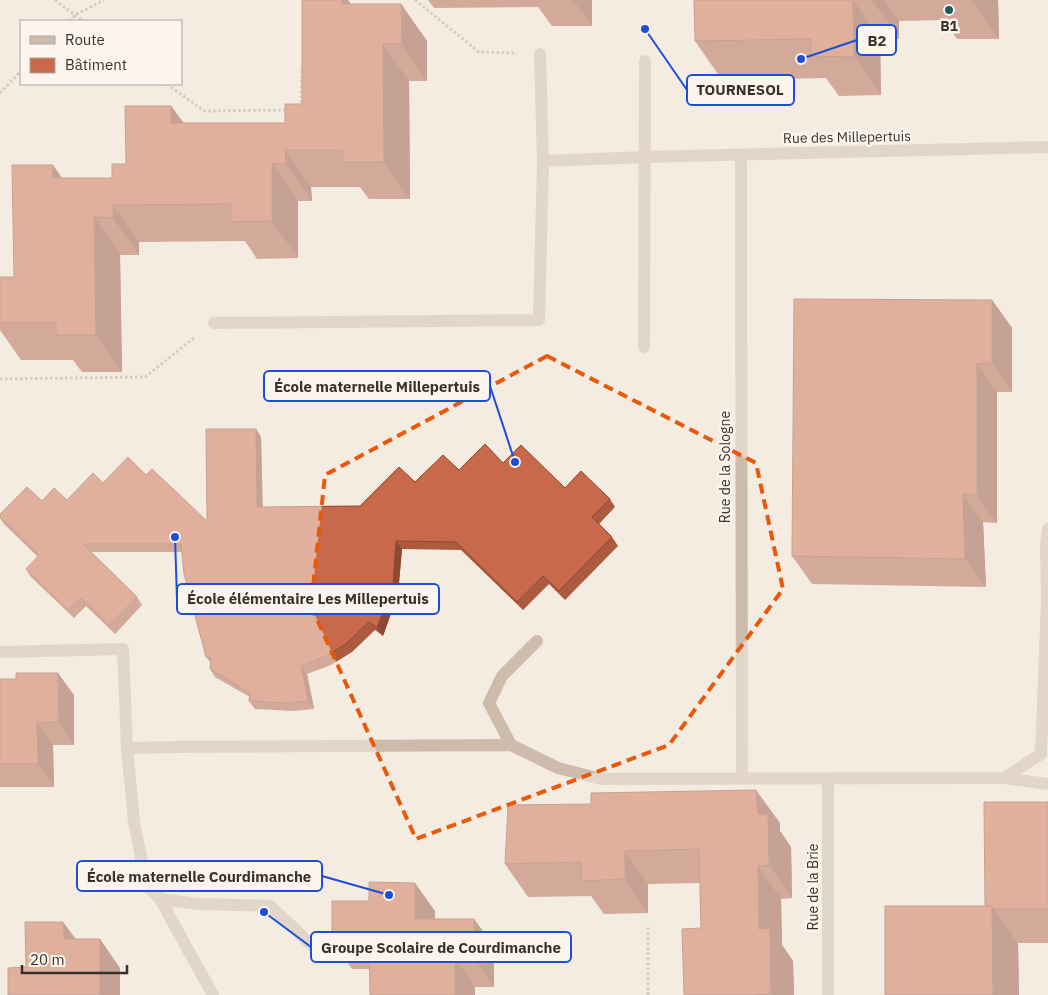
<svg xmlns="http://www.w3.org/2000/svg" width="1048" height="995" font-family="'IBM Plex Sans',sans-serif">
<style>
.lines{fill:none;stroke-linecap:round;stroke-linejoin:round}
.path{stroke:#b9a596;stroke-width:3;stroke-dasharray:2.5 2.5;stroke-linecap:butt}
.lane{stroke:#cdbbac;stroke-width:12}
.street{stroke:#cdbbac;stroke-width:12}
.wall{fill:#ac5a40}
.shaded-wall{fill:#8c4a34}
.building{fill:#c8694b;stroke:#8c4a34}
.marked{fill:none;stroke:#e8590c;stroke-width:4;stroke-dasharray:10 6;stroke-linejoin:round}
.poi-dot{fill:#1f5a5e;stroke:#fbf5ee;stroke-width:2}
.labels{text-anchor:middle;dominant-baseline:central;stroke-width:5;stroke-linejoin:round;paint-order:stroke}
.poi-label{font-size:14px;font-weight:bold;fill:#3b302b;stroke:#fbf5ee}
.street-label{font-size:14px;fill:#3b302b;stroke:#fbf5ee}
.leader{fill:none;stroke:#1d4ed8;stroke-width:2}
.callout-dot{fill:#1d4ed8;stroke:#fbf5ee;stroke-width:2}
.callout{fill:#fbf5ee;stroke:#1d4ed8;stroke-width:2}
.callout-label{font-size:15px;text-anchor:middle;font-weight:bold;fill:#3b302b}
</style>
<rect width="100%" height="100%" fill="#f4ebe1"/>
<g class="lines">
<!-- path -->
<path class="path" d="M55,0L83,21
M415,0L479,52L517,53
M69,21L75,15L104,0
M167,84L204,111L289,110
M0,93L21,71
M301,108L302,69
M0,379L145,377L195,337
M648,995V926"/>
<!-- lane -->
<path class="lane" d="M540,54L543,161
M214,323L539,320L543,161L646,157
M644,347L645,61
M0,652L123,649L127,748L176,747
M511,745L489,703L502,676L537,641
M127,748L134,822L147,886L160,899L199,904L270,906L315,948
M1004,778L1048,784
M160,899L213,995"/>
<!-- street -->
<path class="street" d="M741,155L742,779
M646,157L1048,147
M176,747L511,745L558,768L601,779L1004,778L1041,754L1047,601L1046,544L1048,529
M828,779V995"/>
</g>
<!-- wall -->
<path class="wall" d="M302,0H348L350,4H401L427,41V81H409L410,199H369L360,187H311L312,201H298V258L257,259L245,241L139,242V255H120L122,372H82L73,360H21L0,330V277H14L62,178H112L126,164L171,106L184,123H285L302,104Z
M428,0H592V26H552L538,7L434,8Z
M694,0H998L999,39H957L944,20L899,21V39H880L881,95L839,96L826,78L722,80L695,41Z
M992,300L1012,328V392H997V523L983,522L986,587L812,584L792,556Z
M256,429L261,437L262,507L360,506L415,482L459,470L503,463L565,488L610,499L615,507L599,524L612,537L618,546L565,600L549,584L523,610L461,550L402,549L398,594L383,636L375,630L352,652L331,665L307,674L314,709L293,711L255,709L249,701L250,697L215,677L210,669L211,663L206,657L182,552H91L137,597L142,605L115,634L86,606L74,618L31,577L26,569L38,557L4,524L0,518V514L42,501L67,500L103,483L146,475L207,521Z
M0,679L74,695V745H53L54,787H0Z
M1048,802V943H1018L1019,995H885L985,906Z
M780,823V831L791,847L792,898L781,899L782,945L793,961L794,995H684L701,928L700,883L648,884V913L604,914L591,896L528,897L505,864Z
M435,911V919H474L494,947V987H475V995H370V969H352L332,940Z"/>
<!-- shaded-wall -->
<path class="shaded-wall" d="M342,0H348L368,28L342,4Z
M573,0H592V26Z
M853,0L880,39L881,95L854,56Z
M872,0H884L899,21V39Z
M971,0H998L999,39Z
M401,4L427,41V81L402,44Z
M383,44L409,81L410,199L384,162Z
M171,106L197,143L171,123Z
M285,150L311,187L312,201L286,164Z
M272,164L298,201V258L272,221Z
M53,165L79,202L53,178Z
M113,205L139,242V255L113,218Z
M94,217L120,255L122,372L96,335Z
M992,300L1012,328V392L992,363Z
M977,364L997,392V523L977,495Z
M256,429L261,437L263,515L257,507Z
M963,494L983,522L986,587L965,559Z
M396,541L402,549L398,594L383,636L377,628Z
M301,666L307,674L314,709L308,701Z
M58,673L74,695V745L59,722Z
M37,722L53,745L54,787L38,764Z
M756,790L780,823V831L791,847L792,898L769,865L758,814Z
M625,851L648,884V913L625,879Z
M758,866L781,899L782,945L793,961L794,995H772L771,994L759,929Z
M415,883L435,911V948L415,919Z
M992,906L1018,943L1019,995H993Z
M474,919L494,947V987L474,958Z
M63,922L84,950L64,939Z
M100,939L120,968V995H100Z
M455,958L475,987V995H455Z"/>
<!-- building -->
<path class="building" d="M302,0H342V4H401L402,44H383L384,162H343V150H285L286,164H272V221L231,222V204L113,205V218L94,217L96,335H56V323H0V277H14L12,165H53V178H112V164H126L125,106H171V123H285V104H302Z
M694,0H853L854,56L811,57V39L695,41Z
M794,299L992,300V363L977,364V495L963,494L965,559L792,556Z
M206,429H256L257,507L360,506L399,467L415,482L443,455L459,470L485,444L503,463L521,445L565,488L581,471L610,499L592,517L612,537L559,591L543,576L517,602L456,542L396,541L393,585L377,628L369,622L346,644L326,656L301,666L308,701L287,703L249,701L250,693L210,669L211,659L206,657L184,574L181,544H83L137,597L109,625L81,598L68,610L26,569L39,555L0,517V514L27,487L42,501L54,488L67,500L93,473L103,483L128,457L146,475L152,469L207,521Z
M16,673H58L59,722H37L38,764H0V679H16Z
M756,790L758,814H768L769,865L758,866L759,929L770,928L771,994L755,995H684L682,929L701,928L699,849L625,851V879L581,881V862L505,864L508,805L591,804V793Z
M984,802H1048V909H994L992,906H985Z
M369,882L415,883V919H474V958H455V995H370L369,940H332V901H369Z
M885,906H992L993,995H885Z
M25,922H63L64,939H100V995H8V968L26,967Z"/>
<!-- marked area -->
<path d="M0 0H1048V995H0ZM547,356L756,463L783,589L669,745L416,839L311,606L325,475Z" fill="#f4ebe1" fill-opacity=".55" fill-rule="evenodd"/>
<path class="marked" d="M547,356L756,463L783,589L669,745L416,839L311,606L325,475Z"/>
<!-- markers -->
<circle class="poi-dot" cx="949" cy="10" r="5"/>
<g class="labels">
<!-- poi labels -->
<g class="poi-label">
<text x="949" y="26">B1</text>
</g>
<!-- street labels -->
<g class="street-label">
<text transform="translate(847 137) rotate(-1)">Rue des Millepertuis</text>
<text transform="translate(725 467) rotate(-90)">Rue de la Sologne</text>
<text transform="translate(813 887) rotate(-90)">Rue de la Brie</text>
</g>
</g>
<!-- callouts -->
<path class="leader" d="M801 59L857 40M645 29L687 90M515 462L490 386M175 537L177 599M389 895L322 876M264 912L311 947"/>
<g class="callout-dot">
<circle cx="801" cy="59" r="5"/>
<circle cx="645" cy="29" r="5"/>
<circle cx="515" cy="462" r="5"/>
<circle cx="175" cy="537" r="5"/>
<circle cx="389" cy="895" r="5"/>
<circle cx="264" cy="912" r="5"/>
</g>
<g class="callout">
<rect x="857" y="25" width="39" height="30" rx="5"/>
<rect x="687" y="75" width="107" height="30" rx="5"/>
<rect x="264" y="371" width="226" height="30" rx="5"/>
<rect x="177" y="584" width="262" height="30" rx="5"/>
<rect x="77" y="861" width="245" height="30" rx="5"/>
<rect x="311" y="932" width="260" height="30" rx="5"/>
</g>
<g class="callout-label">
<text x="877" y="46">B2</text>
<text x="740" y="95">TOURNESOL</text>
<text x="377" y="392">École maternelle Millepertuis</text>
<text x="308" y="604">École élémentaire Les Millepertuis</text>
<text x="199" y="882">École maternelle Courdimanche</text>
<text x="441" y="953">Groupe Scolaire de Courdimanche</text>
</g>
<!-- legend -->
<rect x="20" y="20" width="162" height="65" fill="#fbf5ee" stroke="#aea6a0"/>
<rect x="30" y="36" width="25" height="8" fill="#cdbbac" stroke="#aea6a0"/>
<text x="65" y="45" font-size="15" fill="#3b302b">Route</text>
<rect x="30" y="58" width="25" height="15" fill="#c8694b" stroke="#aea6a0"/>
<text x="65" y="70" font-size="15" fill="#3b302b">Bâtiment</text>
<!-- scale -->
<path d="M22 965v8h105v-8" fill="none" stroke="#3b302b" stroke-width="2.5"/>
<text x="30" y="965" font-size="15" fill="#3b302b" stroke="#fbf5ee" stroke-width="4" paint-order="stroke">20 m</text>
</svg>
